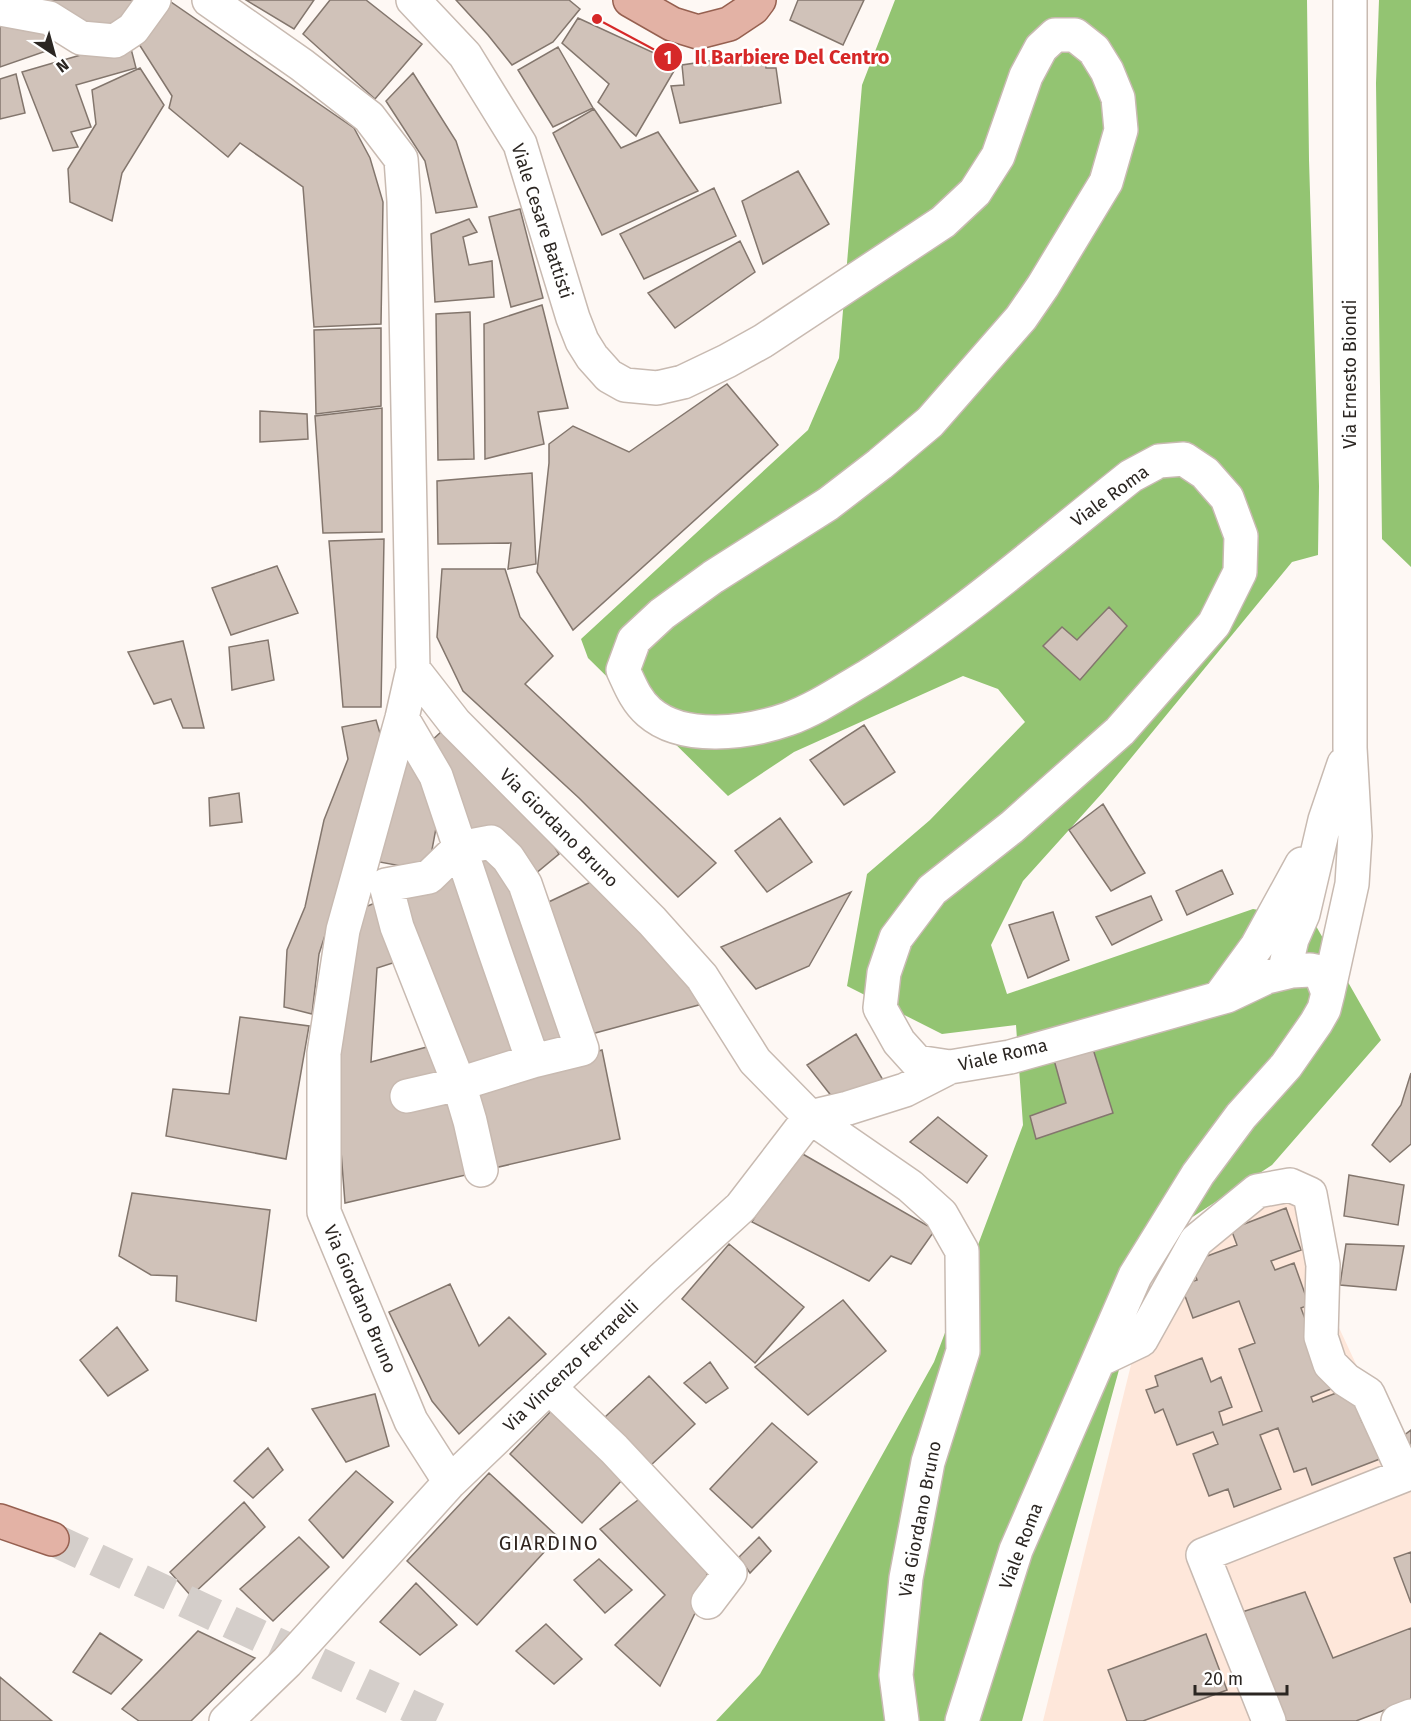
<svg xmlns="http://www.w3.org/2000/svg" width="1411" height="1721" font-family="'Fira Sans',sans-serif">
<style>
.built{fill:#fee7da}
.forest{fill:#93c472}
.building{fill:#d0c2b9;stroke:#83766d;stroke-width:1.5}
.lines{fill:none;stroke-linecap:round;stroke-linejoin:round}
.major-tunnel{stroke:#d4ceca;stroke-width:33;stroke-dasharray:33 16;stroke-linecap:butt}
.minor-casing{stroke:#c8bab1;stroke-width:36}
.major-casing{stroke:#966050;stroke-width:36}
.minor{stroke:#fff;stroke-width:33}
.major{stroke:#e3b2a5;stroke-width:33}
.labels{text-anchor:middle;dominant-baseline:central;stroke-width:5;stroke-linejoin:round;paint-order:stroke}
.street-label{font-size:18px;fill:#2b2622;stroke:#fff}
.neighbourhood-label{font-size:20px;letter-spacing:1.5px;fill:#312620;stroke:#fff}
.leader{fill:none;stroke:#d62828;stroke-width:2}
.callout-dot{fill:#d62828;stroke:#fff;stroke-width:2}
.mark-label{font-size:18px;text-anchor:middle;font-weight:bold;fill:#fff}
.callout-label{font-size:20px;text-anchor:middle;font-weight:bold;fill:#d62828;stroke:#fff;stroke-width:5;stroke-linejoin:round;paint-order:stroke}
</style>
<rect width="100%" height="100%" fill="#fef8f4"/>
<!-- built -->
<path class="built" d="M1293,1173L1334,1317L1411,1482V1696L1348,1721H1043L1147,1300Z"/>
<!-- forest -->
<path class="forest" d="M895,0H1307L1309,160L1319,486L1318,555L1292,562L1104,791L1023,881L991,945L1007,994L1253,909L1312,919L1381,1040L1272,1165L1191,1218L1138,1301L1022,1721H716L760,1674L934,1362L1023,1125L1016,1025L942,1034L847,986L867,874L930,820L1025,722L998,689L963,676L794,752L728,796L588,658L581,639L808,430L839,358L862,85Z
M1379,0H1411V567L1382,539L1376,83Z"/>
<!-- building -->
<path class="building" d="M0,0H147L118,36Z
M168,0L354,128L370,158L383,202L381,324L314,327L303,187L240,143L228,157L169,108L172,96L137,41Z
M246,0H314L294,29Z
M330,0H366L422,44L375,99L303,34Z
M456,0H569L580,9L553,42L512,65L488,35Z
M798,0H864L843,45L790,20Z
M578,18L678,64L636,136L598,102L609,84L562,43Z
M0,19L44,25L49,50L0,67Z
M129,41L136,68L76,85L91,127L71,132L78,147L53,151L22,72Z
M558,47L593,108L553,127L518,70Z
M764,53L766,68H776L781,103L680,123L671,86L684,85L682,65Z
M140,68L164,105L122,173L112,221L70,202L68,169L96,124L92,90Z
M413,73L456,141L477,207L436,213L425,161L386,101Z
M16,74L25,113L0,119V79Z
M594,109L621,148L658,132L698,191L602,235L553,133Z
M798,171L829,224L763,264L742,201Z
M714,188L736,236L644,279L620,234Z
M520,209L543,298L511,307L489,217Z
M469,219L477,232L463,237L469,265L492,261L494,297L435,302L431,234Z
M740,241L755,272L675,328L648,293Z
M542,305L568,408L538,412L544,444L485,459L484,324Z
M470,312L474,459L438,460L436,314Z
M381,328V406L316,414L314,330Z
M727,384L778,445L573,630L537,572L549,463V444L573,426L629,452Z
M382,408V532L323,533L315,416Z
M260,411L307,414L308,439L260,442Z
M532,473L536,564L508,569L511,543L438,544L437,481Z
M384,539L381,707H343L329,541Z
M277,566L298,613L231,635L212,588Z
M442,569H505L520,617L553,656L525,684L716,863L678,897L579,798L463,691L437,637Z
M1109,607L1127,626L1080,680L1043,646L1062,627L1077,640Z
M268,640L274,680L232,690L229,647Z
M183,641L204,728H183L171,699L154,704L128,652Z
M376,720L385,750L319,954L312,1014L284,1007L287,950L305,907L324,820L348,759L342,727Z
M864,725L895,772L844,805L810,760Z
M442,731L546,833L559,854L529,879L459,824L428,744Z
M422,762L437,823L428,871L374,861L399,764Z
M239,793L242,822L210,826L209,798Z
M1103,804L1145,873L1111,891L1069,830Z
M780,818L812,862L767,892L735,851Z
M489,849L545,962L573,1041L537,1052L467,855Z
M1222,870L1233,894L1187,915L1176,891Z
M458,871L521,1058L461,1074L396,896Z
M593,881L706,1003L584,1036L538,907Z
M851,892L809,966L756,989L721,947Z
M1151,896L1162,920L1112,945L1096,917Z
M380,901L405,959L377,968L371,1062L427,1047L441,1081L470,1174L345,1203L335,1073L360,909Z
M1053,912L1069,960L1028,978L1009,925Z
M240,1017L309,1026L286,1159L166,1136L173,1089L229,1094Z
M856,1034L883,1080L833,1098L807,1065Z
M1093,1049L1113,1113L1036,1139L1030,1116L1066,1103L1054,1060Z
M602,1050L620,1139L490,1169L471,1089Z
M1411,1073V1144L1390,1162L1372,1145L1401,1105Z
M938,1117L987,1156L967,1183L910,1142Z
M794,1149L935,1230L911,1264L891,1256L869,1281L752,1222Z
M1349,1175L1404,1185L1398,1225L1344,1216Z
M132,1193L270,1210L256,1321L176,1301L177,1276L151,1275L119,1256Z
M1286,1208L1301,1250L1271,1261L1275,1270L1294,1263L1309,1305L1301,1308L1331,1389L1311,1397L1313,1402L1349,1388L1362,1422L1371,1418L1385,1457L1312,1485L1306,1468L1294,1472L1278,1428L1260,1435L1281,1489L1234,1507L1228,1489L1209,1496L1193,1454L1218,1444L1213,1432L1177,1445L1163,1409L1155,1413L1146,1390L1158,1386L1155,1376L1202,1358L1211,1382L1221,1377L1232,1407L1219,1412L1223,1425L1262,1411L1239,1349L1255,1343L1239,1301L1193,1318L1181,1285L1197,1280L1191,1262L1237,1245L1231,1229Z
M729,1244L804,1307L755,1363L682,1299Z
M1346,1244L1404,1246L1396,1290L1340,1285Z
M450,1284L479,1346L509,1317L546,1354L459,1434L432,1401L389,1312Z
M843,1300L886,1351L808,1415L755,1367Z
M117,1327L148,1370L108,1396L80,1360Z
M710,1362L728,1388L706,1403L684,1383Z
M649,1376L695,1424L650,1466L605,1417Z
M375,1394L389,1446L346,1462L312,1409Z
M552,1410L623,1479L582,1523L510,1454Z
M772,1423L817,1462L752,1528L710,1489Z
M1411,1430V1464L1402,1451L1411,1445L1403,1436Z
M268,1448L283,1470L253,1498L234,1481Z
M356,1471L393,1502L343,1558L309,1520Z
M489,1473L558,1537L477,1625L407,1561Z
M642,1497L701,1558L710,1582L660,1686L615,1645L665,1595L600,1529Z
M244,1502L265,1527L191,1596L170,1572Z
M299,1537L329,1567L273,1621L240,1589Z
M759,1537L771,1551L750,1573L739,1557Z
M1411,1552V1603L1394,1558Z
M599,1559L632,1590L605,1613L574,1580Z
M416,1583L457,1625L420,1655L380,1622Z
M1305,1592L1333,1658L1411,1628V1700L1356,1721H1283L1242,1612Z
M546,1624L582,1659L554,1684L516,1651Z
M198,1631L255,1658L191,1721H139L122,1709Z
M100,1633L142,1660L111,1694L73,1672Z
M1206,1634L1227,1690L1143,1721H1127L1108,1670Z
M0,1677L52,1721H0Z"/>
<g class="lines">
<!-- major-tunnel -->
<path class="major-tunnel" d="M52,1539L442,1721"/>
<!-- minor casing -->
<g class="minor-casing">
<path id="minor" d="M209,0L302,65L369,117L401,159L404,201L413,669L402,718L343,930L324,1053V1212L411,1421L450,1482
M413,0L465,55L520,144L573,318L582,341L592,357L609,376L625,385L657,388L683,382L727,361L763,341L943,222L975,192L998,156L1026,76L1041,48L1055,35H1075L1094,50L1107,71L1118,98L1121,130L1106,182L1043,286L1021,318L930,422L880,464L828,504L713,577L662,614L634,640L623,670C630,685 636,701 649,712C683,742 748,733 788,719C816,709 842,691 868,676C961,618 1045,544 1131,476L1159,461L1184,459L1205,473L1227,498L1241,536L1240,572L1214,624L1120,731L1012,827L932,890L896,938L884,973L880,1008L899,1042L917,1062L950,1067L1010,1057L1227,996L1267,977L1292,971L1310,970L1320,972L1328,993L1324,1009L1316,1023L1286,1066L1241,1116L1198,1174L1135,1276L1016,1550L962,1721
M0,9L49,18L81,38L115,41L133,29L154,0
M413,669L455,723L652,921L702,977L755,1061L810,1117L910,1186L941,1214L962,1251L963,1351L928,1462L906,1578L896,1675L902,1721
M402,718L436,776L494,949L533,1061L459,1084L397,927L386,885L429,877L459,848L491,842L508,858L525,884L582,1049L533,1061
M1284,973L1292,939L1303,914L1325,820L1344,764
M1328,993L1352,884L1355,836L1350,748V0
M1219,998L1257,946L1302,864
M407,1096L459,1084L470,1121L481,1170
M1099,1360L1141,1340L1196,1241L1257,1191L1290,1185L1310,1194L1323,1265L1321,1337L1330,1364L1346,1380L1368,1394L1405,1475L1203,1555L1269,1721
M549,1387L614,1449L730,1573L708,1602
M226,1721L287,1662L450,1482L663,1278L741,1207L810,1117L848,1108L905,1090L950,1067
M1398,1721L1411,1716"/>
</g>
<!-- major casing -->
<g class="major-casing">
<path id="major" d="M630,0L672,24L698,32L729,24L753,8L759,0
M0,1521L52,1539"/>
</g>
<!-- minor -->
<use href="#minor" class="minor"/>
<!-- major -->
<use href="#major" class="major"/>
</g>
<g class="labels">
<!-- street labels -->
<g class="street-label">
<text transform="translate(542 221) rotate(72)">Viale Cesare Battisti</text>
<text transform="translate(1350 374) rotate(-90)">Via Ernesto Biondi</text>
<text transform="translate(1110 496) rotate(-36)">Viale Roma</text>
<text transform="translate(559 828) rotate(45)">Via Giordano Bruno</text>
<text transform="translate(1003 1055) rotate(-13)">Viale Roma</text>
<text transform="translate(360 1299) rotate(67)">Via Giordano Bruno</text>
<text transform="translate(571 1366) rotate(-44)">Via Vincenzo Ferrarelli</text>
<text transform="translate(920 1519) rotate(-79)">Via Giordano Bruno</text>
<text transform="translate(1021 1546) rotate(-69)">Viale Roma</text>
</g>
<!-- neighbourhood labels -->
<g class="neighbourhood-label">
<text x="549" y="1543">GIARDINO</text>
</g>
</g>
<!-- callouts -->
<path class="leader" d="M597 19L668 57"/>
<g class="callout-dot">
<circle cx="597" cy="19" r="6"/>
<circle cx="668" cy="57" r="15"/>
</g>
<g class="mark-label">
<text x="668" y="64">1</text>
</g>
<g class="callout-label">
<text x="792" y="64">Il Barbiere Del Centro</text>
</g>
<!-- north arrow -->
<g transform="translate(54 54) rotate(144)" stroke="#ffffff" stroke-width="4.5" paint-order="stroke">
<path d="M0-4.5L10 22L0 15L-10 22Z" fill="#2b2622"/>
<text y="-9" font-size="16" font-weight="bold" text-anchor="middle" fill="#2b2622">N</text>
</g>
<!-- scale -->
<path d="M1195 1685v9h92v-9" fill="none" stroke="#2b2622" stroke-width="3"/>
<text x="1204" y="1685" font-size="18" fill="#2b2622" stroke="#ffffff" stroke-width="4.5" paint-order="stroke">20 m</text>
</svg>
